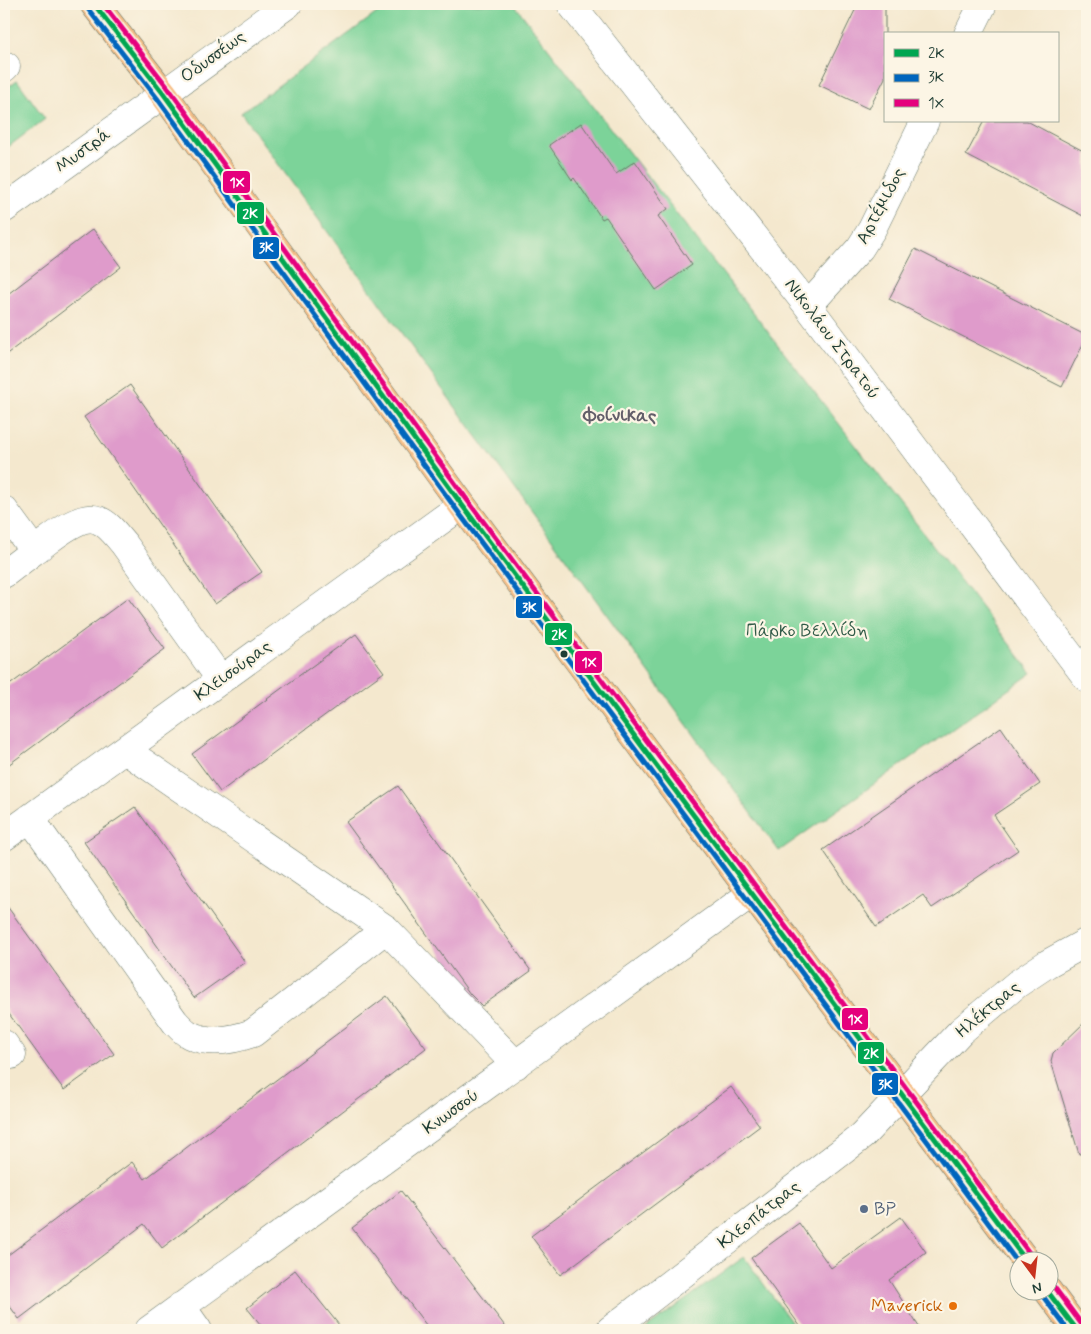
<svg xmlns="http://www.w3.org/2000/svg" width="1091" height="1334" font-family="Mynerve,sans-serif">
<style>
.green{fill:#7bd399;stroke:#4d8866}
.building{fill:#df9bcb}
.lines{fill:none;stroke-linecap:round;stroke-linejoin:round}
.minor-casing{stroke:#6a796a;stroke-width:29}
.major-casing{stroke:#6a796a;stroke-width:29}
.minor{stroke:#fff;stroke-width:28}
.major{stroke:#f6be87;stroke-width:28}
.bus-1-casing{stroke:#fcf5e5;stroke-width:9}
.bus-2-casing{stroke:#fcf5e5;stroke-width:9}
.bus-3-casing{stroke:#fcf5e5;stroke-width:9}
.bus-1{stroke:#00a651;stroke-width:5}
.bus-2{stroke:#0065bd;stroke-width:5}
.bus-3{stroke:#e5007d;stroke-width:5}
.bus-dot{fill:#1f3d34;stroke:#fcf5e5;stroke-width:2}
.service-dot{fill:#5c6f8a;stroke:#fcf5e5;stroke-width:2}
.food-dot{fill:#e8710a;stroke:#fcf5e5;stroke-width:2}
.labels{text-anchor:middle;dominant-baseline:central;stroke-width:4.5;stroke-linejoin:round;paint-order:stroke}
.street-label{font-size:18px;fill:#1f3d34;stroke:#fcf5e5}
.park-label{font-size:18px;fill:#315b48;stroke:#fcf5e5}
.service-label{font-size:18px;fill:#4e5e75;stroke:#fcf5e5;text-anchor:start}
.food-label{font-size:18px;fill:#c56008;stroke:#fcf5e5;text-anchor:end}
.neighbourhood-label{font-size:19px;font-weight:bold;fill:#625e69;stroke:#fcf5e5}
.line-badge{stroke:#fcf5e5;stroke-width:2}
.badge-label{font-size:14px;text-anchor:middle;font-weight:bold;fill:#fff}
</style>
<rect width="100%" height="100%" fill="#fcf5e5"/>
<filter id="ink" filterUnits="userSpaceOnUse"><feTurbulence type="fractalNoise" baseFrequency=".02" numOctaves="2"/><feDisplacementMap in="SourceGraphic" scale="10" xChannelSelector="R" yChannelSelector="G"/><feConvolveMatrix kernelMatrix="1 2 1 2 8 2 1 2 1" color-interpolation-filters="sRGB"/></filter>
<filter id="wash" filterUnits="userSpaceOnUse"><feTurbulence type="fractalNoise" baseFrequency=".0096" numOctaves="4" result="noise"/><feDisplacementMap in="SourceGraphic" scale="20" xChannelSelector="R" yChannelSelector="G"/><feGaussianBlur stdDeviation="1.12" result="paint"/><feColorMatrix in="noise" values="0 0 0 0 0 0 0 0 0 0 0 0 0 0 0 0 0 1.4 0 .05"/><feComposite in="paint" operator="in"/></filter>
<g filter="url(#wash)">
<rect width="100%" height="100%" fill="#f4e8ce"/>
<!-- green -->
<path class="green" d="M389,4H514L1032,673L779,851L241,113Z
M17,80L45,119L4,150V90Z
M744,1257L797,1330H644Z"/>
<g id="blocks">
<!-- building -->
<path class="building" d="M858,4H885V78L869,109L819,85Z
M984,121H1027L1087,153V218L966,155Z
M581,123L616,174L635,161L668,209L658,216L692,265L656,290L606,217L602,219L574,178L572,180L549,145Z
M93,229L121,267L4,356V297Z
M915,249L1087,336L1062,387L889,299Z
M130,385L262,572L215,604L84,417Z
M128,598L165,649L4,768V689Z
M356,634L384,672L220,792L192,754Z
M1001,727L1040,784L994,815L1018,850L932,908L923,895L876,927L823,850Z
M398,786L531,971L482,1006L470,994L346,822Z
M135,807L245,962L194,998L84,842Z
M4,902L114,1054L64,1090L4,1007Z
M387,996L426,1048L162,1248L144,1224L19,1319L4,1298V1258L132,1162L145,1179Z
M1087,1020V1153L1079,1154L1051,1061L1053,1053Z
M731,1087L760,1126L560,1275L531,1236Z
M401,1191L508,1330H430L352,1228Z
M901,1217L926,1252L889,1280L921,1330H803L751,1258L799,1223L831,1268Z
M295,1270L343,1330H265L247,1308Z"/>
</g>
</g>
<g filter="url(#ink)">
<use href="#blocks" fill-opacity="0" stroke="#6a796a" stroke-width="1"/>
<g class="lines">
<!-- minor casing -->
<g class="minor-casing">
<path id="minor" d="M571,4L808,306L1087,678
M968,34L983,4
M4,68L6,66
M4,209L288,4
M808,306L860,248L872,229L925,121
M4,510L34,551L4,574
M34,551C49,541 79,512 98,520C109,524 116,535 124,544L221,680
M125,750L386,929L516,1065
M30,818L175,1022C179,1026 184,1032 190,1035C210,1045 233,1040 253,1033L386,929
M4,837L462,505
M4,1044L12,1055
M181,1306L198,1330
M149,1330L752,893
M610,1330L862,1136L961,1031L1017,984L1047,964L1087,942"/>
</g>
<!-- major casing -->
<g class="major-casing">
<path id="major" d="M94,4L163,93L462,505L1027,1262
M1048,1291L1077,1330"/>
</g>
<!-- minor -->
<use href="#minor" class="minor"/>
<!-- major -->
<use href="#major" class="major"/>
<!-- bus-1 casing -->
<g class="bus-1-casing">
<path id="bus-1" d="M94,4L163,93L462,505L1027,1262
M1048,1292L1077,1330"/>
</g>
<!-- bus-2 casing -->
<g class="bus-2-casing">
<path id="bus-2" d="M88,9L157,98L456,509L1018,1263
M1042,1295L1068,1330"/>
</g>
<!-- bus-3 casing -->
<g class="bus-3-casing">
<path id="bus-3" d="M103,4L169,89L468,501L1033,1258
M1054,1287L1083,1326"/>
</g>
<!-- bus-1 -->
<use href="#bus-1" class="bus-1"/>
<!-- bus-2 -->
<use href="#bus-2" class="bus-2"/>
<!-- bus-3 -->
<use href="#bus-3" class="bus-3"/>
</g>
</g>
<!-- markers -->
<circle class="bus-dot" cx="564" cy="654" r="4.5"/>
<circle class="service-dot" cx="864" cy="1209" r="5"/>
<circle class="food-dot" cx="953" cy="1306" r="5"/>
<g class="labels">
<!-- street labels -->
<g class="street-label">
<text transform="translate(213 57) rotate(-36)">Οδυσσέως</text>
<text transform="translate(83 151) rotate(-36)">Μυστρά</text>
<text transform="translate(881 206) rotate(-62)">Αρτέμιδος</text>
<text transform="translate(832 339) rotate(53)">Νικολάου Στρατού</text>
<text transform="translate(233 671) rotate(-36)">Κλεισούρας</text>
<text transform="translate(988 1010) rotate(-40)">Ηλέκτρας</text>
<text transform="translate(451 1112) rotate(-36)">Κνωσσού</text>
<text transform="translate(759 1215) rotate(-38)">Κλεοπάτρας</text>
</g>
<!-- park labels -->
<g class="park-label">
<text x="807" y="631">Πάρκο Βελλίδη</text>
</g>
<!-- service labels -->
<g class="service-label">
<text x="874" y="1209">BP</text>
</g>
<!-- food labels -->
<g class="food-label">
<text x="943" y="1306">Maverick</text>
</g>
<!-- neighbourhood labels -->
<g class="neighbourhood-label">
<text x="620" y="415">Φοίνικας</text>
</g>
</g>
<g class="line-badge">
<rect x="222" y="170" width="29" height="24" rx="5" fill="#e5007d"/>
<rect x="236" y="201" width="29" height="24" rx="5" fill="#00a651"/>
<rect x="252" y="236" width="28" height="24" rx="5" fill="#0065bd"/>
<rect x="515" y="595" width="28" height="24" rx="5" fill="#0065bd"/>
<rect x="544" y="622" width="29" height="24" rx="5" fill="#00a651"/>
<rect x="574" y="650" width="29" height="24" rx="5" fill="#e5007d"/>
<rect x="841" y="1007" width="28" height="24" rx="5" fill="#e5007d"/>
<rect x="857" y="1041" width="28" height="24" rx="5" fill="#00a651"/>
<rect x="871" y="1072" width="28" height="24" rx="5" fill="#0065bd"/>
</g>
<g class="badge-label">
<text x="237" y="187">1Χ</text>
<text x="250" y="218">2Κ</text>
<text x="266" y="252">3Κ</text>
<text x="529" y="612">3Κ</text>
<text x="559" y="639">2Κ</text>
<text x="589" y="667">1Χ</text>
<text x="855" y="1024">1Χ</text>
<text x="871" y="1058">2Κ</text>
<text x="885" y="1089">3Κ</text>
</g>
<!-- margin -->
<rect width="1091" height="1334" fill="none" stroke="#fcf5e5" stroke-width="20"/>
<!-- legend -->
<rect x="884" y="32" width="175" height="90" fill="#fcf5e5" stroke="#a4ab9e"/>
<rect x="894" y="49" width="25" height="8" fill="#00a651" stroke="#a4ab9e"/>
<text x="928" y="58" font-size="15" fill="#1f3d34">2Κ</text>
<rect x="894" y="74" width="25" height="8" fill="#0065bd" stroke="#a4ab9e"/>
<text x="928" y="82" font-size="15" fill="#1f3d34">3Κ</text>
<rect x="894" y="99" width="25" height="8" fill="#e5007d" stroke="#a4ab9e"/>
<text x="928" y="108" font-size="15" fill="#1f3d34">1Χ</text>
<!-- north arrow -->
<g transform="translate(1034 1276) rotate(165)"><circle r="24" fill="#fcf5e5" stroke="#a4ab9e"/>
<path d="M0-4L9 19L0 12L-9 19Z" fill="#c8321e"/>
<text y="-8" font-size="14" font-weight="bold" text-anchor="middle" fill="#1f3d34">N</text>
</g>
</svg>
